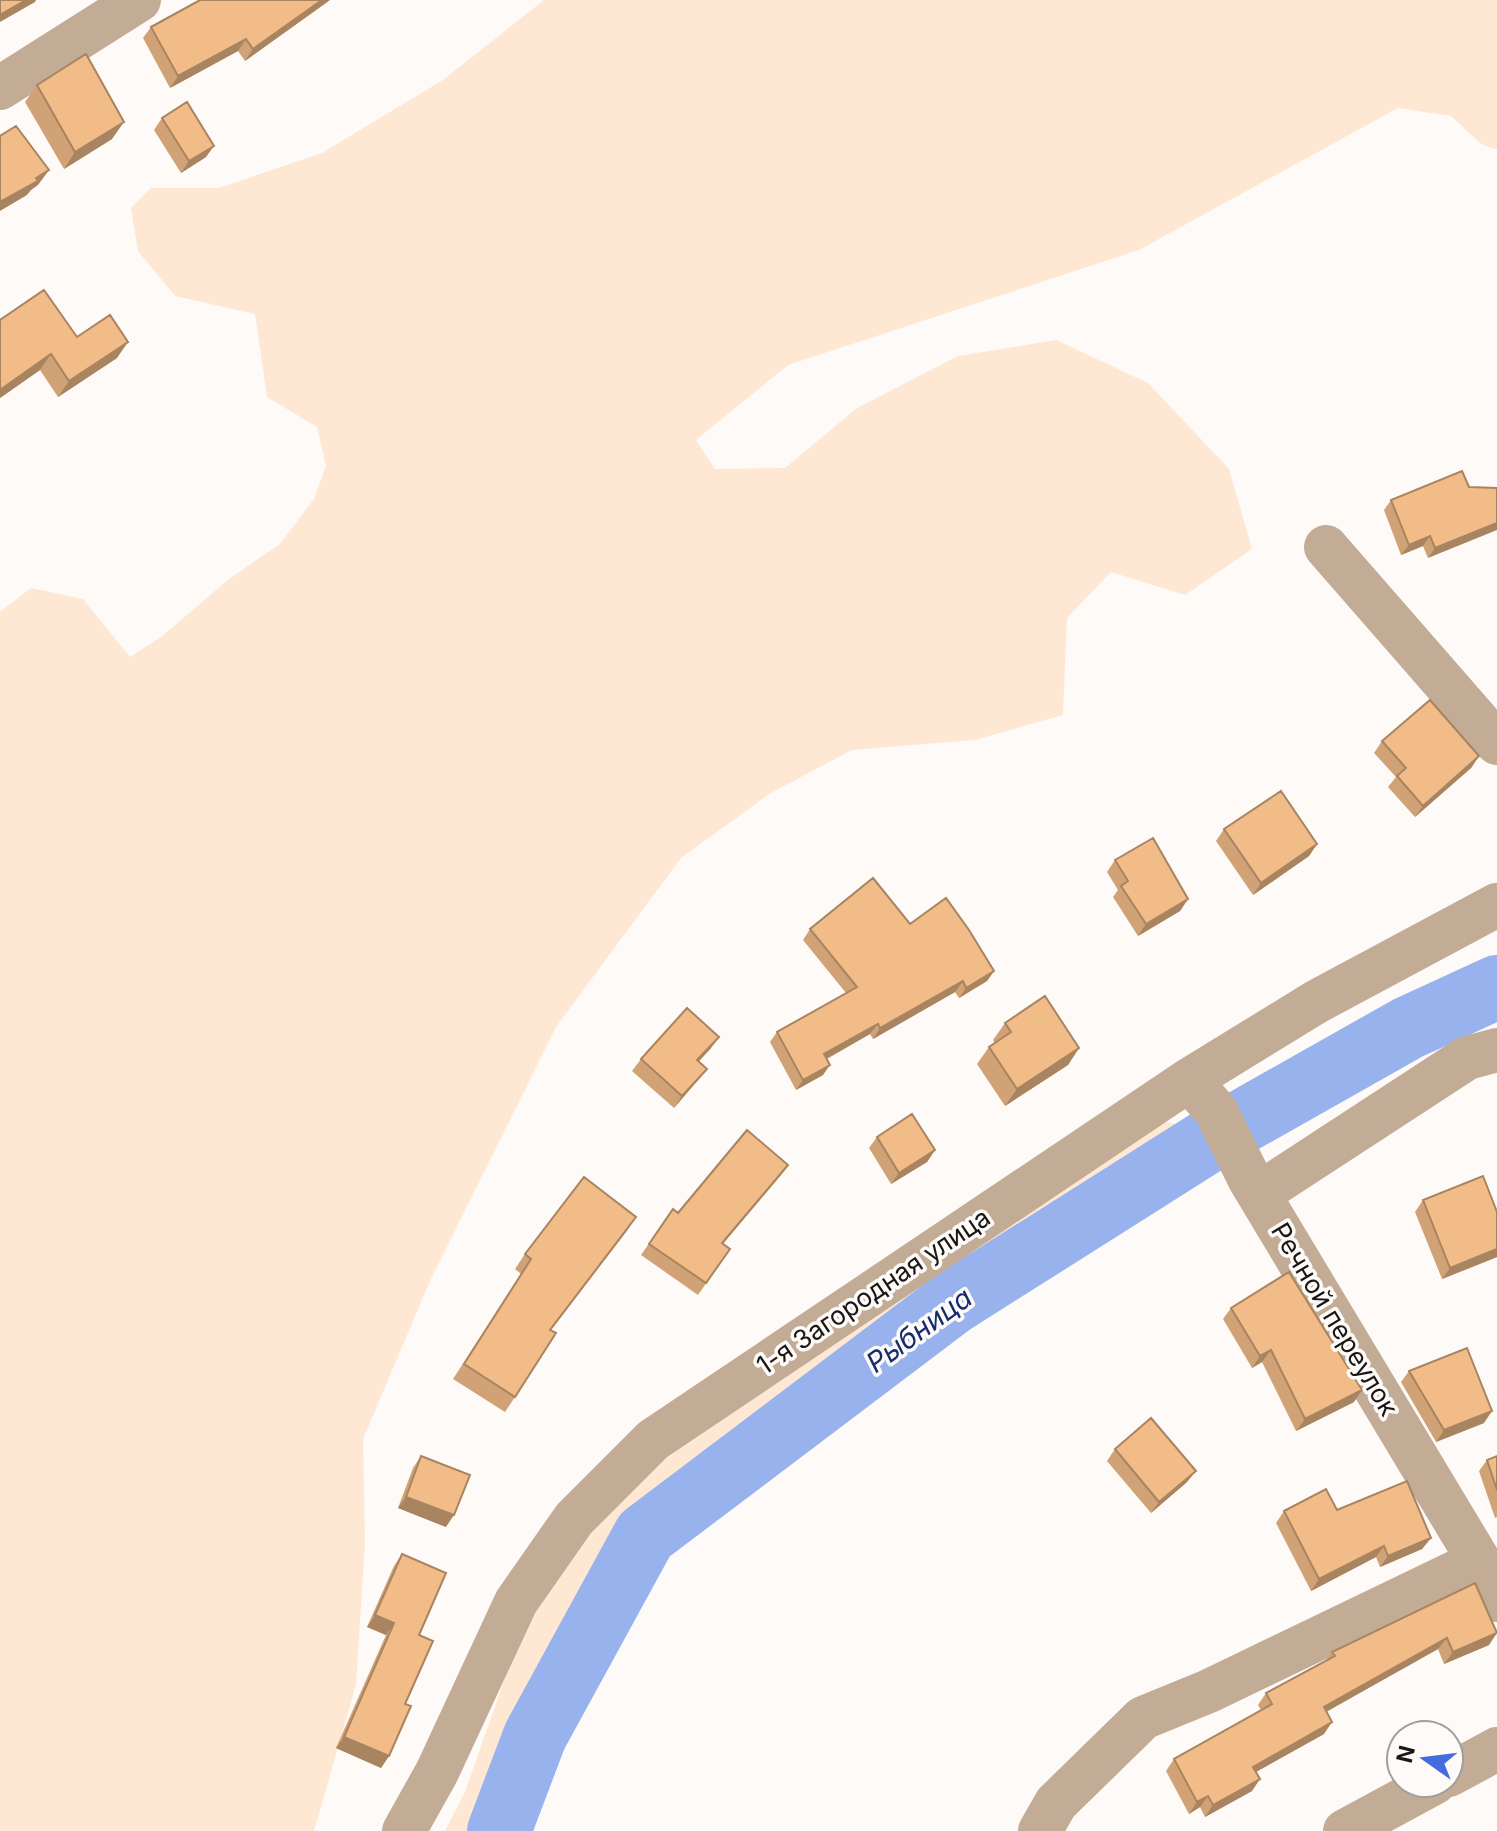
<svg xmlns="http://www.w3.org/2000/svg" width="1497" height="1831" font-family="Inter,sans-serif">
<style>
.green{fill:#fee8d4}
.lines{fill:none;stroke-linecap:round;stroke-linejoin:round}
.river{stroke:#98b2ed;stroke-width:64}
.minor{stroke:#c3ac96;stroke-width:44}
.wall{fill:#d0a276}
.shaded-wall{fill:#a98460}
.building{fill:#f2bc89;stroke:#a98460;stroke-width:2}
.labels{text-anchor:middle;dominant-baseline:central;stroke-width:7;stroke-linejoin:round;paint-order:stroke}
.street-label{font-size:26px;fill:#181716;stroke:#fdfaf8}
.water-label{font-size:28px;font-style:italic;fill:#162c70;stroke:#fdfaf8}
</style>
<rect width="100%" height="100%" fill="#fdfaf8"/>
<!-- green -->
<path class="green" d="M544,0H1497V150L1481,144L1451,116L1398,108L1139,250L788,365L696,440L715,469L785,468L857,408L958,356L1056,340L1148,383L1229,469L1252,549L1185,595L1111,572L1067,618L1063,715L975,740L852,750L769,794L681,858L556,1027L430,1281L363,1439L365,1543L356,1685L314,1831H0V612L31,588L83,599L130,657L161,637L229,579L280,544L314,499L326,466L317,427L267,397L255,314L175,296L138,251L131,208L151,188H219L322,153L443,80Z
M1159,1120L1183,1126L1178,1146L946,1277L639,1520L576,1612L539,1705L507,1755L473,1831H445L465,1792L526,1618L589,1523L664,1450Z"/>
<g class="lines">
<!-- river -->
<path class="river" d="M499,1831L535,1736L645,1535L952,1303L1208,1141L1408,1028L1497,987"/>
<!-- minor -->
<path class="minor" d="M0,88L139,0
M1326,547L1497,743
M1189,1080L1216,1111L1250,1180L1479,1561L1497,1600
M1260,1193L1467,1058L1497,1050
M1449,1775L1497,1749
M404,1831L437,1772L516,1602L574,1519L653,1440L1189,1080L1316,1002L1497,905
M1040,1831L1056,1803L1143,1718L1209,1691L1479,1561
M1345,1831L1434,1783"/>
</g>
<!-- wall -->
<path class="wall" d="M330,0L245,61L238,51L170,88L143,38L151,27Z
M37,85L112,139L64,169L25,102Z
M162,118L206,157L181,173L154,130Z
M0,320L77,337L117,358L58,397L40,370L0,398Z
M1469,487L1497,488L1428,558L1423,546L1401,555L1384,510L1391,500Z
M1382,741L1479,756L1471,768L1415,817L1388,787L1396,777L1374,753Z
M1224,829L1317,844L1309,856L1253,895L1216,841Z
M1115,860L1188,899L1180,911L1138,936L1113,897L1118,890L1107,872Z
M910,924L994,971L987,981L959,998L955,992L873,1039L870,1034L827,1059L823,1075L796,1090L770,1042L777,1032L846,993L803,940L810,929Z
M1005,1023L1079,1048L1068,1065L1005,1106L977,1064L989,1047L995,1043L993,1040Z
M711,1048L698,1062V1080L674,1108L632,1071L641,1059Z
M877,1137L935,1150L927,1162L891,1184L869,1148Z
M788,1165L780,1176L723,1244L730,1249L698,1295L641,1255L673,1209L678,1213Z
M1423,1200L1497,1212V1257L1442,1279L1415,1212Z
M636,1217L551,1330L515,1397L505,1412L453,1379L521,1274L515,1269L525,1254Z
M1231,1308L1354,1402L1296,1431L1262,1362L1252,1368L1223,1319Z
M1409,1371L1484,1423L1436,1442L1401,1382Z
M1115,1449L1187,1482L1151,1513L1107,1461Z
M421,1456L446,1527L398,1508L413,1468Z
M1497,1456V1517L1495,1518L1479,1471L1487,1460Z
M1337,1510L1431,1538L1422,1549L1380,1567L1376,1557L1311,1591L1276,1523L1284,1511Z
M402,1554L419,1635L405,1704L389,1756L381,1768L336,1748L386,1635L367,1627L394,1566Z
M1475,1583L1489,1645L1444,1664L1438,1649L1326,1712L1324,1734L1256,1772L1252,1791L1205,1817L1200,1807L1189,1814L1166,1771L1174,1759L1261,1710L1258,1705L1266,1693L1326,1660L1332,1652Z"/>
<!-- shaded-wall -->
<path class="shaded-wall" d="M26,0H36L35,2L0,22V15Z
M322,0H330L245,61L253,49Z
M246,39L238,51L170,88L178,76Z
M124,122L112,139L64,169L75,152Z
M214,146L206,157L181,173L189,161Z
M49,170L38,185L31,190L27,195L0,211V202Z
M128,342L117,358L58,397L69,381Z
M51,354L40,370L0,398V390Z
M1497,523V530L1428,558L1435,548Z
M1430,536L1423,546L1401,555L1409,545Z
M1479,756L1471,768L1415,817L1423,806Z
M1317,844L1309,856L1253,895L1261,883Z
M1188,899L1180,911L1138,936L1146,924Z
M994,971L987,981L959,998L966,988Z
M963,981L955,992L873,1039L880,1028Z
M878,1024L870,1034L817,1064L824,1054Z
M719,1037L711,1048L689,1072L697,1060Z
M1079,1048L1068,1065L1005,1106L1017,1089Z
M830,1065L823,1075L796,1090L803,1080Z
M707,1069L698,1080L674,1108L682,1096Z
M935,1150L927,1162L891,1184L899,1173Z
M788,1165L780,1176L713,1255L722,1243Z
M636,1217L626,1232L540,1344L550,1330Z
M1497,1249V1257L1442,1279L1450,1268Z
M1271,1350L1262,1362L1252,1368L1260,1356Z
M1362,1390L1354,1402L1296,1431L1305,1419Z
M1492,1411L1484,1423L1436,1442L1444,1430Z
M1196,1471L1187,1482L1151,1513L1159,1502Z
M406,1497L454,1515L446,1527L398,1508Z
M1431,1538L1422,1549L1380,1567L1388,1556Z
M1384,1546L1376,1557L1311,1591L1319,1579Z
M375,1615L394,1623L386,1635L367,1627Z
M1497,1633L1489,1645L1444,1664L1453,1652Z
M1447,1638L1438,1649L1315,1718L1324,1707Z
M1332,1722L1324,1734L1245,1778L1253,1767Z
M344,1737L389,1756L381,1768L336,1748Z
M1260,1779L1252,1791L1205,1817L1213,1805Z
M1208,1796L1200,1807L1189,1814L1197,1802Z"/>
<!-- building -->
<path class="building" d="M0,0H26L0,15Z
M200,0H322L253,49L246,39L178,76L151,27Z
M86,54L124,122L75,152L37,85Z
M187,102L214,146L189,161L162,118Z
M16,126L49,170L36,178L38,181L0,202V136Z
M44,290L77,337L110,315L128,342L69,381L51,354L0,390V320Z
M1462,471L1469,487L1497,488V523L1435,548L1430,536L1409,545L1391,500Z
M1430,700L1479,756L1423,806L1397,776L1406,768L1382,741Z
M1281,791L1317,844L1261,883L1224,829Z
M1153,838L1188,899L1146,924L1121,886L1128,881L1115,860Z
M873,878L910,924L946,898L969,930L994,971L966,988L963,981L880,1028L878,1024L824,1054L830,1065L803,1080L777,1032L857,987L810,929Z
M1045,996L1079,1048L1017,1089L989,1047L1011,1032L1005,1023Z
M687,1008L719,1037L697,1060L707,1069L682,1096L641,1059Z
M912,1114L935,1150L899,1173L877,1137Z
M747,1130L788,1165L722,1243L730,1249L706,1283L649,1244L673,1209L678,1213Z
M1483,1176L1497,1212V1249L1450,1268L1423,1200Z
M584,1177L636,1217L550,1330L556,1333L515,1397L464,1364L531,1259L525,1254Z
M1289,1272L1362,1390L1305,1419L1271,1350L1260,1356L1231,1308Z
M1467,1348L1492,1411L1444,1430L1409,1371Z
M1151,1418L1196,1471L1159,1502L1115,1449Z
M421,1456L470,1475L454,1515L406,1497Z
M1497,1456V1490L1487,1460Z
M1407,1481L1431,1538L1388,1556L1384,1546L1319,1579L1284,1511L1326,1489L1337,1510Z
M402,1554L446,1573L419,1635L433,1641L405,1704L411,1706L389,1756L344,1737L394,1623L375,1615Z
M1475,1583L1497,1633L1453,1652L1447,1638L1324,1707L1332,1722L1253,1767L1260,1779L1213,1805L1208,1796L1197,1802L1174,1759L1272,1704L1266,1693L1335,1656L1332,1652Z"/>
<g class="labels">
<!-- street labels -->
<g class="street-label">
<text transform="translate(873 1291) rotate(-34)">1-я Загородная улица</text>
<text transform="translate(1335 1319) rotate(59)">Речной переулок</text>
</g>
<!-- water labels -->
<g class="water-label">
<text transform="translate(919 1330) rotate(-36)">Рыбница</text>
</g>
</g>
<!-- north arrow -->
<g transform="translate(1425 1759) rotate(284)"><circle r="38" fill="#fdfaf8" stroke="#a19f9e" stroke-width="2"/>
<path d="M0-6L14 30L0 20L-14 30Z" fill="#446cde"/>
<text y="-12" font-size="22" font-weight="bold" text-anchor="middle" fill="#181716">N</text>
</g>
</svg>
